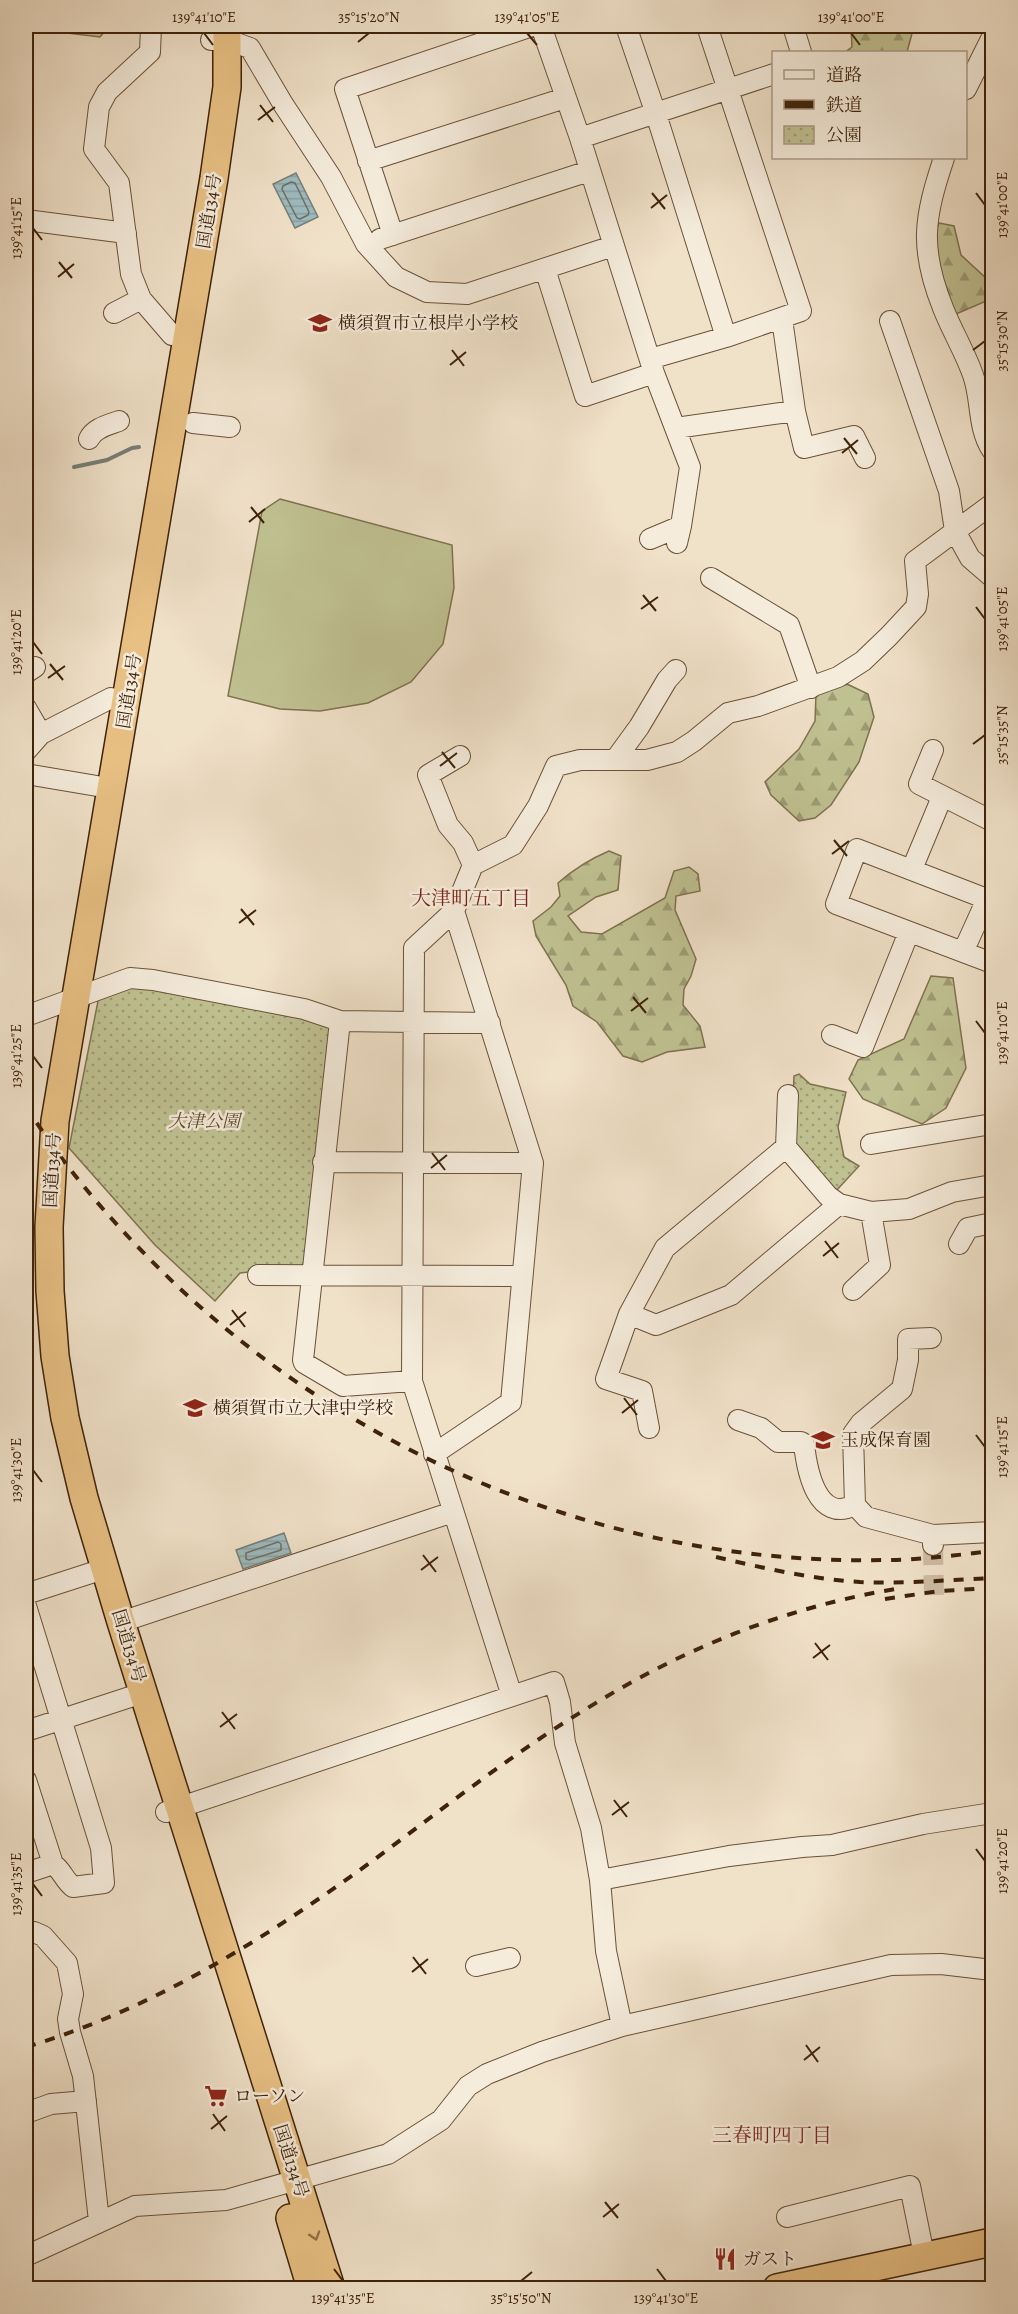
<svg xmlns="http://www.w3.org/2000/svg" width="1018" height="2314" font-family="Alegreya,'Noto Serif JP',serif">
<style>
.grass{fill:#c0c192;stroke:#7f724e;stroke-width:1.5}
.forest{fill:url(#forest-firs);stroke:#7f724e;stroke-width:1.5}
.park{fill:url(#park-dots);stroke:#7f724e;stroke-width:1.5}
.water{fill:url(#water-rules);stroke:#777e76;stroke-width:1.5}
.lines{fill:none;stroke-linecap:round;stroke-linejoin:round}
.shore{stroke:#6e6e64;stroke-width:1.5}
.stream{stroke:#777e76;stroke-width:4}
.minor-tunnel{stroke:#ccbba3;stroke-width:20;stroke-dasharray:20 10;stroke-linecap:butt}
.minor-casing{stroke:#6a5239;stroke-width:22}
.highway-casing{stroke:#3e2209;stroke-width:30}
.minor{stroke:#f5ecdc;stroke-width:20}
.highway{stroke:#e8c084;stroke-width:27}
.rail{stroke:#3e2209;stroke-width:4;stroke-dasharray:10 10;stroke-linecap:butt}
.oneway{stroke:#937146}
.ticks{fill:none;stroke:#3e2209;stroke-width:2}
.labels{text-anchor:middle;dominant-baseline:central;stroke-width:5;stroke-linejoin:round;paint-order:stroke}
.street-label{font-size:18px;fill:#3e2209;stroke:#f5ecdc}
.poi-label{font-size:18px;fill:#3e2209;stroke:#f5ecdc;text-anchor:start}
.park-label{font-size:18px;font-style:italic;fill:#5e4a2b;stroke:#f5ecdc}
.neighbourhood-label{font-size:20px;fill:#7a1f14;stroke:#f5ecdc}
.neatline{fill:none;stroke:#3e2209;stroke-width:2}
.ticks-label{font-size:15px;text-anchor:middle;fill:#3e2209}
</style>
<defs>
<pattern id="forest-firs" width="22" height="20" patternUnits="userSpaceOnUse" patternTransform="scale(1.5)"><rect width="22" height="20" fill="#c0c192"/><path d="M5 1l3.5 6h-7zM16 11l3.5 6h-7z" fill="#9d9c75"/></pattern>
<pattern id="park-dots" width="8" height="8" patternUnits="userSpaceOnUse" patternTransform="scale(1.5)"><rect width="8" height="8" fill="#c0c192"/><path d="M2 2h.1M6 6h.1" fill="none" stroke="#9d9c75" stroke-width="1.8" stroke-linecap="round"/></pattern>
<pattern id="water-rules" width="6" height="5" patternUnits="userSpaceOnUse" patternTransform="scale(1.5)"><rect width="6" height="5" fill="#9dbbbf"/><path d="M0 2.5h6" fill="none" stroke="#88a0a3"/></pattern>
</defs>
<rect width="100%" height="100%" fill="#f0e1c9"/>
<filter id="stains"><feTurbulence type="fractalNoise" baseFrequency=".00333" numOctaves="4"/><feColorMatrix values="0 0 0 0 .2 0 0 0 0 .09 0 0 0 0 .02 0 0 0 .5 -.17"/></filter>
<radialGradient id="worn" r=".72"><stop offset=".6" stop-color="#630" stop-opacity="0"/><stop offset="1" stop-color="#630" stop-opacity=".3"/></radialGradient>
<!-- grass -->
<path class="grass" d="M280,499L452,545L454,588L443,644L411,682L368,703L320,711L280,709L228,696L262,511Z"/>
<!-- forest -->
<path class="forest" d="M26,26H109L100,37L26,28Z
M851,26H914L907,52H845L852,47Z
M939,223L954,226L961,255L987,279H992V305L986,301L956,314C943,282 925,257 939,223Z
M847,684L868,694L874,717L859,762L831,805L815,818L799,821L771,795L765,782L799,749L815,721L816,694Z
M609,851L621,856L618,890L596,897L568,916L581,932L602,934L665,898L674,871L689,867L698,874L700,891L676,896L675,910L696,959L691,976L684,989L683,1005L700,1026L705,1047L667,1052L642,1062L623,1056L597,1022L573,1006L566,985L536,936L533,921L551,907L560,896L558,883C574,869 590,859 609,851Z
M931,976L953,978L966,1068L946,1108L922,1124L863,1099L849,1079L858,1060L904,1039Z"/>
<!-- park -->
<path class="park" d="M132,986L339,1024L306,1266L240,1273L215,1301L155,1245L69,1148L99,996Z
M799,1074L810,1084L846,1092L838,1127L844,1157L859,1166L834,1193L791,1143L794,1076Z"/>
<!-- water -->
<path class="water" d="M296,173L318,217L295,228L273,184Z
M284,1533L291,1553L243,1569L236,1550Z"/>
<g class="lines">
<!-- shore -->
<path class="shore" d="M291,182L295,183L309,212L308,215L300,219L297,218L282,189L283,186Z
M278,1542L281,1544V1550L249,1560L246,1559V1553Z"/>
<!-- stream -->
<path class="stream" d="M74,467L107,460L132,448L139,447"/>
<!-- minor-tunnel -->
<path class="minor-tunnel" d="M933,1545L934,1599"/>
<!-- minor casing -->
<g class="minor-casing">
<path id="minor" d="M151,26L150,52L107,92L99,107L94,149L119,183L131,274L141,299L172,335
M541,26L580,138L654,373L585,396L545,269
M626,26L656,114L726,337
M793,26L801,52
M211,40H228L250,48L283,104L331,177L366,244L396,277L427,292L467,294L613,246
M966,89L992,37
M580,138L774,74
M944,158C924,218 919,248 943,308C952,331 965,352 973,375C982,400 977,427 992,450
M368,161L565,98
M26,220L126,233
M393,235L345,89L532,26
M380,239L589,171
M114,313L141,299
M782,319L795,411L804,448L854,436L865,458
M890,321L949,491L955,531L970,558L992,577
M650,359L726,337L801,311L707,26
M654,373L690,467L681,526L677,543
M193,423L230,427
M676,428L795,411
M89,439C94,428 108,425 119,421
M650,539L681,526
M711,578L789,625L811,688
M26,673L35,667
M26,708L41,734
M933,750L919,784L992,821
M26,751L41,734L111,698
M460,756L428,775L448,825L463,843L473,865
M615,760L639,727L667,680L676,670
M26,774L97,786
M912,869L942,797
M992,901L857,849L836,904L992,963
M963,952L987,899
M26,1016L130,978L153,980L304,1009L340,1021L490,1023
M340,1021L303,1360L304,1363L343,1386L412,1381
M832,1035L863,1047L909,932
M788,1095L786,1147L828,1196L839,1204L871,1212L909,1209L952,1192L992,1185
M871,1144L992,1124
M323,1162L533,1163
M959,1244L968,1228L992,1223
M258,1275L522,1276
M853,1290L880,1265L871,1212
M629,1314L656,1325L731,1295L839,1204
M931,1338L908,1339V1360L902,1389L861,1423L853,1434L855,1505L866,1517L933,1535
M738,1420L761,1428L778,1442H801L804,1444C807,1471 817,1524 855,1505
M649,1428L642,1391L606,1379L629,1314L665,1248L786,1147
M434,1454L511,1402L533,1163L454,911
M933,1545V1535L992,1532
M26,1594L91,1573
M26,1606L101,1848L104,1883L73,1887C64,1880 62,1870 53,1864L26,1780
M121,1622L453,1512
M512,1696L412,1381L414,948L454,911L473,865L513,845L538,806L556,766L580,760H647L677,752L694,741L728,713L758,706L838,677L863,661L889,636L916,607L918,594L915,561L992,504
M26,1731L130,1697
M166,1812L554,1682L560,1702L565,1743L591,1828L600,1880L606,1951L622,2026
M26,1873L53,1864
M600,1880L729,1856L802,1847L832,1845L923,1824L992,1813
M26,1934L34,1932L43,1936L67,1963L73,1994L68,2019L70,2032L83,2076L99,2221
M476,1966L510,1958
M26,2113L51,2104L86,2101
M787,2217L910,2186L924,2255
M26,2256L135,2206L226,2200L388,2154L441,2120L468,2086L487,2074L542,2052L622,2026L891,1965L941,1964L992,1970"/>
</g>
<!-- highway casing -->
<g class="highway-casing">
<path id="highway" d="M227,26V87L214,178L55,1121L49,1227L50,1291L55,1356L65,1418L84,1498L121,1622L331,2288
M290,2218L311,2288
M777,2288L992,2242"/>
</g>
<!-- minor -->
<use href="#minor" class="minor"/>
<!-- highway -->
<use href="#highway" class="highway"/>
<!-- rail -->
<path class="rail" d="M26,1106C66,1171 119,1230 174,1283C366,1464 621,1566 886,1560C921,1560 957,1555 992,1551
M716,1557C763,1568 811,1579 860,1582C904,1584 948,1580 992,1578
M885,1599L939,1591L992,1588
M26,2047C154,2009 268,1937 375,1859C444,1808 512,1754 586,1709C682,1649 783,1608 895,1589"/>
</g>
<!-- one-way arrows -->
<defs><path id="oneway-chevron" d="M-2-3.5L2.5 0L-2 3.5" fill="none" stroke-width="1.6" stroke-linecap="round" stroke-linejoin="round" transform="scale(1.5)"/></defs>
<use class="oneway" href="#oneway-chevron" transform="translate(315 2236) rotate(73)"/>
<!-- ticks -->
<path class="ticks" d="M204,33L213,45M527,33L537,45M851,33L860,45M358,42L369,33M260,105L273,122M258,120L275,107M652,193L665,209M976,193L985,205M651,208L667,195M33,228L42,240M59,262L72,278M58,277L74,264M452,350L464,366M973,350L985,341M450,365L466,352M844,438L857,454M842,453L858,440M251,507L264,523M249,522L265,509M643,595L656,611M976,607L985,619M641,609L658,597M33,642L42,654M50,664L63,680M48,678L65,666M973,744L985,735M442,752L455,768M440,766L457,753M834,840L847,856M832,854L849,841M241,909L254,925M239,923L256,910M633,997L646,1013M631,1011L648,998M976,1021L985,1033M33,1056L42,1068M432,1153L445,1170M431,1168L447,1155M825,1241L838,1258M823,1256L839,1243M232,1310L245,1327M230,1325L246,1312M624,1398L637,1415M622,1413L638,1400M976,1435L985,1447M33,1470L42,1482M423,1555L436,1572M421,1570L438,1557M815,1643L828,1660M813,1658L830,1645M222,1712L235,1729M220,1727L237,1714M614,1800L627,1817M612,1815L629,1802M976,1849L985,1861M33,1884L42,1896M413,1957L426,1974M412,1972L428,1959M806,2045L818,2062M804,2060L820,2047M213,2114L225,2131M211,2129L227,2116M605,2202L618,2218M603,2217L619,2204M334,2269L343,2281M657,2269L666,2281M521,2281L532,2272"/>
<!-- icons -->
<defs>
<g id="school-bare" transform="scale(1.8)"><path d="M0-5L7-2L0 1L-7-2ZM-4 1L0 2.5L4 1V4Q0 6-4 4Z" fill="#8f2418" stroke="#f5ecdc" stroke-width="2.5" paint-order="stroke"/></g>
<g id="supermarket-bare" transform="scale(1.8)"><path d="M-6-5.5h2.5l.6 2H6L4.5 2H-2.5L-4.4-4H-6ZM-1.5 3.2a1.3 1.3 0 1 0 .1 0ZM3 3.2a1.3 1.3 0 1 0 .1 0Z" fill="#8f2418" stroke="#f5ecdc" stroke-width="2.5" paint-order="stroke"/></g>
<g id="restaurant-bare" transform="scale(1.8)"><path d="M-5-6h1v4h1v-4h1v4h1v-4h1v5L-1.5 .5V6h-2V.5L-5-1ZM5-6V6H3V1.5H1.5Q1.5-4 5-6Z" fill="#8f2418" stroke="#f5ecdc" stroke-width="2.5" paint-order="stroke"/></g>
</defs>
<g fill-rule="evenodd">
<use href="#school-bare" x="320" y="323"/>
<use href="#school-bare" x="195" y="1408"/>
<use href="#school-bare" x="823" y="1440"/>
<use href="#supermarket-bare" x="216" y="2096"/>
<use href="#restaurant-bare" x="725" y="2259"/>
</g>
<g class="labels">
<!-- street labels -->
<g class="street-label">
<text transform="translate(209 211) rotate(-81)">国道134号</text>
<text transform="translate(129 691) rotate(-81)">国道134号</text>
<text transform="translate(52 1170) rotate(-87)">国道134号</text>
<text transform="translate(129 1646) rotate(73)">国道134号</text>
<text transform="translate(291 2161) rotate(72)">国道134号</text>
</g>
<!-- poi labels -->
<g class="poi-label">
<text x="338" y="323">横須賀市立根岸小学校</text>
<text x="213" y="1408">横須賀市立大津中学校</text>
<text x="841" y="1440">玉成保育園</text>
<text x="234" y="2096">ローソン</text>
<text x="743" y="2259">ガスト</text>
</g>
<!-- park labels -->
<g class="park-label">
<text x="204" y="1121">大津公園</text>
</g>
<!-- neighbourhood labels -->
<g class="neighbourhood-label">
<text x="471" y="898">大津町五丁目</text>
<text x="772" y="2135">三春町四丁目</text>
</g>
</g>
<!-- margin -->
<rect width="1018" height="2314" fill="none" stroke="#f0e1c9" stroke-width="66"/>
<!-- legend -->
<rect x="772" y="51" width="195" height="108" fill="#f5ecdc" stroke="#ac9b88" stroke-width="1.5"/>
<rect x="784" y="70" width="30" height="9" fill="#f5ecdc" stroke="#ac9b88" stroke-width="1.5"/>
<text x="826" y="81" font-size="18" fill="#3e2209">道路</text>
<rect x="784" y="100" width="30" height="9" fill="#3e2209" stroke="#ac9b88" stroke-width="1.5"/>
<text x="826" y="111" font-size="18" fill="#3e2209">鉄道</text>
<rect x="784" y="126" width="30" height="18" fill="url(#park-dots)" stroke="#ac9b88" stroke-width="1.5"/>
<text x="826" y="141" font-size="18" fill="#3e2209">公園</text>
<rect x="33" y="33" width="952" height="2248" class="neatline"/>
<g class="ticks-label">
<text x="204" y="22">139°41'10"E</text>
<text x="369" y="22">35°15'20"N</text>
<text x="527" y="22">139°41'05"E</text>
<text x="851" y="22">139°41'00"E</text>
<text transform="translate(1002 205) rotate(-90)" y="5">139°41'00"E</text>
<text transform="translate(16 228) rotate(-90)" y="5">139°41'15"E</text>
<text transform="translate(1002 341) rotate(-90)" y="5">35°15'30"N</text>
<text transform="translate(1002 619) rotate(-90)" y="5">139°41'05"E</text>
<text transform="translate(16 642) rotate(-90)" y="5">139°41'20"E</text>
<text transform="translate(1002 735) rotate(-90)" y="5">35°15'35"N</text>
<text transform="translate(1002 1033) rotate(-90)" y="5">139°41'10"E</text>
<text transform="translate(16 1056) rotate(-90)" y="5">139°41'25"E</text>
<text transform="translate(1002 1447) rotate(-90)" y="5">139°41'15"E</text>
<text transform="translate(16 1470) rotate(-90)" y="5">139°41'30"E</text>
<text transform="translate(1002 1861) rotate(-90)" y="5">139°41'20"E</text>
<text transform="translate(16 1884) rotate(-90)" y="5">139°41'35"E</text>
<text x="343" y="2303">139°41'35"E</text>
<text x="521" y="2303">35°15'50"N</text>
<text x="666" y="2303">139°41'30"E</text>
</g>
<rect width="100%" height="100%" filter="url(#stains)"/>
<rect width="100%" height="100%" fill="url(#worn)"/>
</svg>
